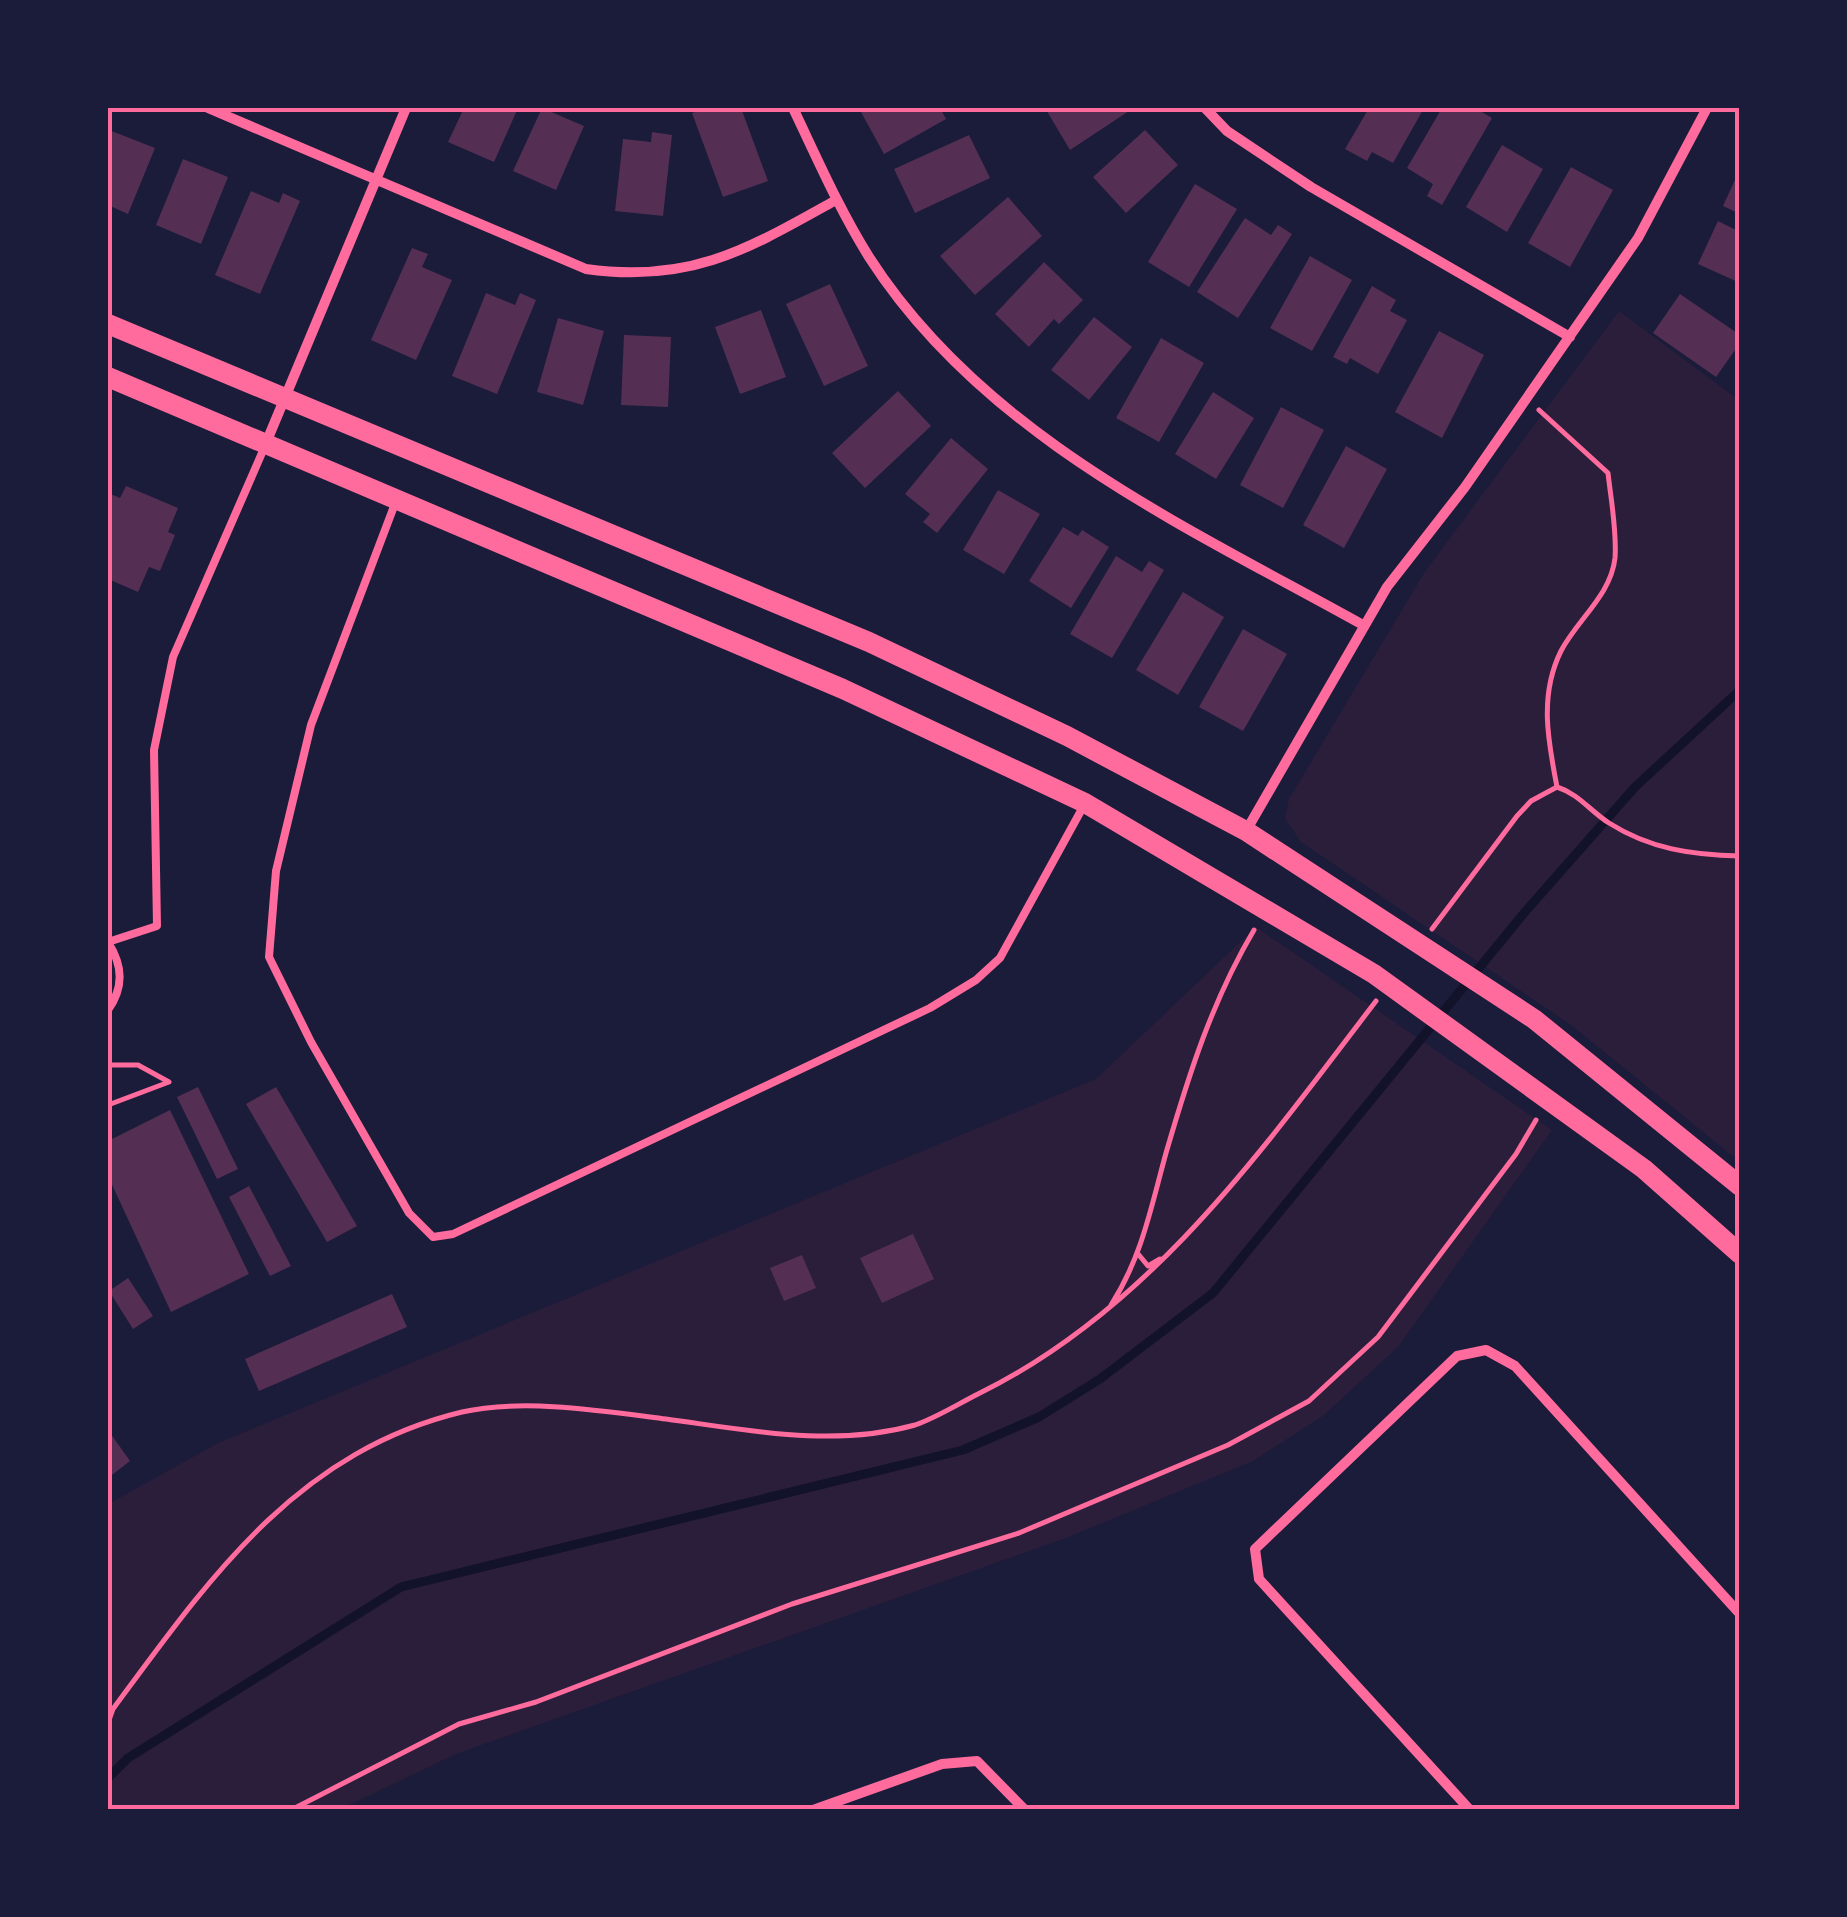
<svg xmlns="http://www.w3.org/2000/svg" width="1847" height="1917" font-family="Arial,sans-serif">
<style>
.green{fill:#2a1e3b}
.lines{fill:none;stroke-linecap:round;stroke-linejoin:round}
.stream{stroke:#12122b;stroke-width:9}
.building{fill:#542f53}
.path{stroke:#ff6b9d;stroke-width:5}
.service{stroke:#ff6b9d;stroke-width:8}
.minor{stroke:#ff6b9d;stroke-width:10}
.secondary{stroke:#ff6b9d;stroke-width:20}
.neatline{fill:none;stroke:#ff6b9d;stroke-width:4}
</style>
<rect width="100%" height="100%" fill="#1b1b3a"/>
<!-- green -->
<path class="green" d="M1619,311L1739,400V1161L1571,1025L1301,842L1285,818L1289,799L1424,573Z
M1256,927L1552,1130L1398,1347L1323,1416L1253,1461L1066,1538L456,1754L341,1809L108,1810V1504L218,1443L1096,1079Z"/>
<g class="lines">
<!-- stream -->
<path class="stream" d="M108,1778L128,1758L401,1587L963,1450L1039,1417L1100,1379L1213,1293L1524,913L1635,787L1740,690"/>
</g>
<!-- building -->
<path class="building" d="M464,108H518L494,162L448,142Z
M542,108L584,126L556,190L513,171Z
M708,108H741L768,181L723,197L692,113Z
M868,108H940L946,119L884,154L861,112Z
M1045,108H1127L1129,111L1070,150Z
M1369,108H1424L1393,163L1372,152L1367,161L1345,149Z
M1442,108H1475L1492,118L1442,205L1427,196L1433,184L1407,168Z
M109,130L155,148L128,214L108,205Z
M1145,130L1178,165L1126,213L1093,177Z
M652,132L672,135L663,216L615,211L623,139L651,142Z
M969,135L990,178L915,213L894,169Z
M1502,145L1543,169L1507,232L1466,207Z
M183,159L228,177L201,244L156,225Z
M1571,167L1613,190L1570,267L1528,243Z
M1740,169V214L1723,206Z
M1195,184L1237,209L1189,287L1148,262Z
M251,191L279,203L283,193L300,201L260,294L215,275Z
M1008,197L1042,236L975,295L940,256Z
M1245,218L1271,235L1278,225L1292,234L1238,318L1197,292Z
M1718,221L1740,232V283L1698,264Z
M412,248L428,254L422,267L452,280L416,360L371,340Z
M1310,256L1352,280L1312,351L1270,328Z
M1044,262L1083,300L1059,324L1054,319L1029,347L995,314Z
M830,284L868,366L824,386L786,304Z
M1372,286L1396,300L1390,311L1407,320L1378,374L1350,358L1347,364L1333,357Z
M486,293L515,305L520,293L536,300L497,394L452,376Z
M1680,294L1740,335V343L1716,377L1653,333Z
M761,310L786,377L740,394L715,327Z
M1094,317L1132,347L1089,400L1051,370Z
M558,318L604,331L583,405L537,392Z
M1439,331L1484,355L1442,438L1395,412Z
M624,335L671,337L668,407L621,405Z
M1161,338L1204,363L1159,442L1116,418Z
M898,391L931,426L865,488L832,453Z
M1213,392L1254,418L1216,479L1175,454Z
M1281,407L1324,430L1283,508L1240,485Z
M951,438L988,469L937,533L923,522L930,514L905,494Z
M1346,446L1387,469L1344,548L1303,525Z
M126,486L178,508L168,532L175,535L160,571L149,567L138,592L108,579V493L120,498Z
M998,490L1040,514L1004,574L963,550Z
M1063,527L1078,536L1082,530L1109,547L1071,608L1029,581Z
M1116,556L1142,572L1149,561L1164,570L1112,658L1070,634Z
M1183,592L1224,617L1178,695L1136,670Z
M1243,629L1287,654L1243,731L1199,707Z
M198,1087L238,1169L217,1179L177,1097Z
M276,1087L357,1226L327,1242L246,1104Z
M170,1110L249,1274L171,1312L108,1176V1141Z
M249,1186L291,1266L270,1276L229,1197Z
M913,1234L934,1279L882,1303L860,1258Z
M802,1255L816,1288L784,1301L770,1268Z
M128,1278L153,1316L133,1329L109,1291Z
M392,1294L407,1327L259,1391L245,1359Z
M108,1430L130,1461L108,1478Z"/>
<g class="lines">
<!-- path -->
<path class="path" d="M1539,410L1608,473C1611,500 1617,531 1615,558C1611,595 1577,620 1561,651C1539,695 1548,741 1557,787
M1432,929L1517,816L1531,801L1557,787C1579,794 1590,811 1609,823C1650,849 1692,855 1740,856
M108,1065H138L169,1082L108,1105
M1139,1255L1148,1266L1160,1259
M1111,1305C1142,1257 1151,1207 1166,1153C1189,1074 1212,1001 1254,930
M108,1723L113,1709C209,1579 296,1452 462,1412C523,1398 604,1411 666,1419C748,1430 833,1448 915,1425C936,1418 958,1404 978,1394C1150,1310 1263,1149 1376,1001
M291,1810L459,1724L536,1702L792,1604L1019,1533L1228,1445L1309,1401L1378,1337L1516,1154L1536,1120"/>
<!-- service -->
<path class="service" d="M396,501L311,725L276,871L269,957L311,1042L409,1213L433,1237L453,1234L930,1008L976,980L1000,958L1083,807
M108,942L157,926L154,750L173,657L265,446
M108,942C123,966 124,987 108,1010"/>
<!-- minor -->
<path class="minor" d="M208,108L586,269C691,284 748,249 836,200
M793,108C817,158 839,209 869,257C983,435 1185,526 1363,625
M1205,108L1227,131L1311,187L1570,337
M266,443L406,108
M1246,831L1387,587L1465,487L1638,238L1707,108
M813,1810L942,1764L977,1761L1025,1810
M1470,1810L1259,1579L1255,1549L1457,1356L1486,1350L1515,1366L1740,1614"/>
<!-- secondary -->
<path class="secondary" d="M108,324L869,642L1067,736L1246,831L1534,1019L1740,1186
M108,377L843,689L1085,803L1374,974L1644,1169L1740,1254"/>
</g>
<!-- border -->
<rect width="1847" height="1917" fill="none" stroke="#1b1b3a" stroke-width="220"/>
<rect x="110" y="110" width="1627" height="1697" class="neatline"/>
</svg>
